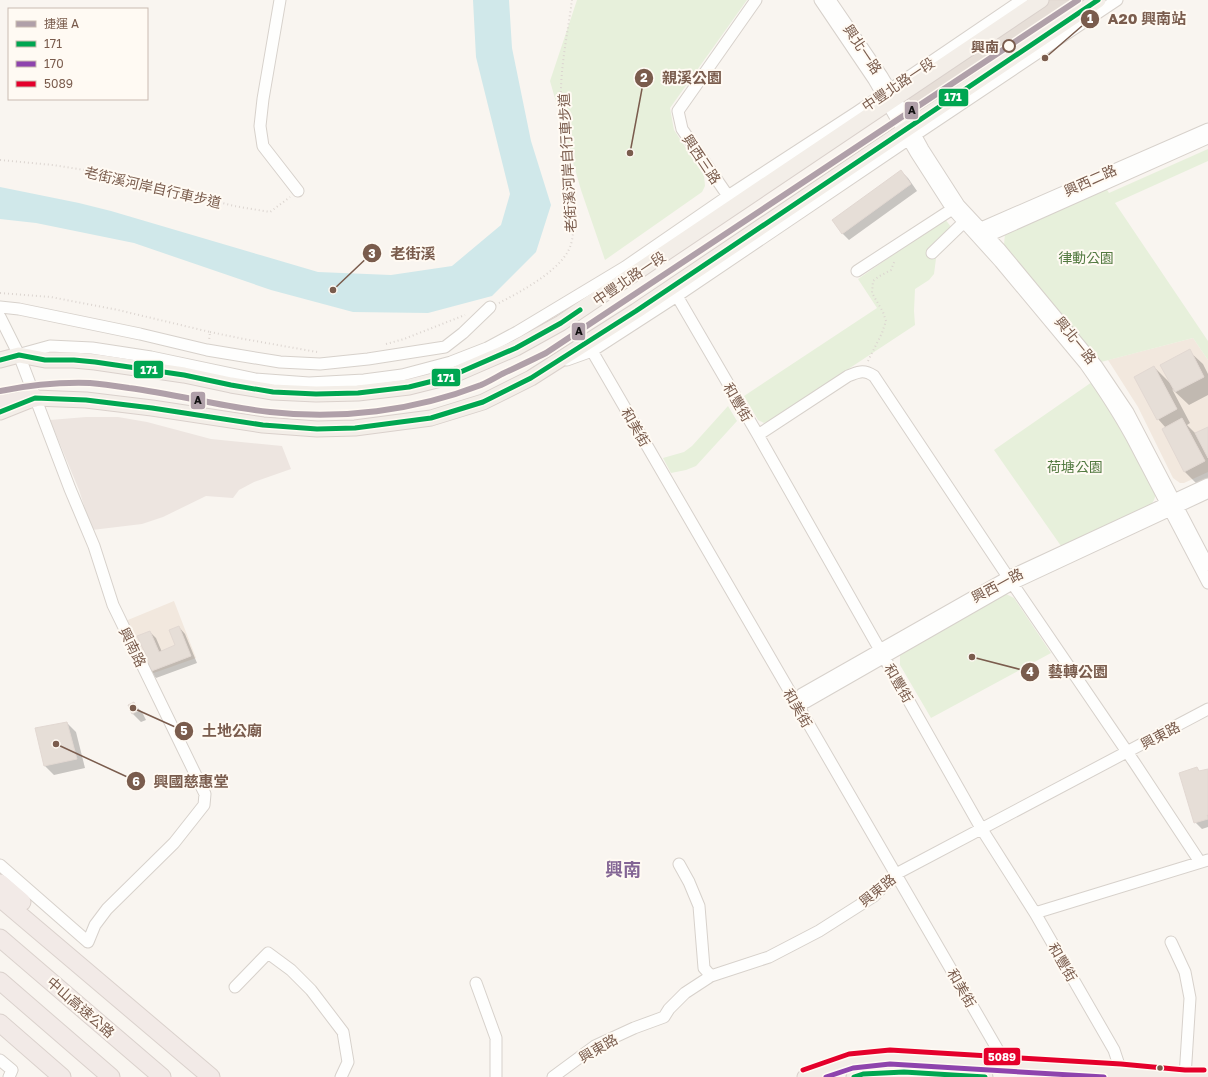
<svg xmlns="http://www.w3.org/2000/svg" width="1208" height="1077" font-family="'Golos Text','Noto Sans TC',sans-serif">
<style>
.residential{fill:#f2e8de}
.industrial{fill:#ede5e0}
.green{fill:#e7f0db}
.water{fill:#d0e8ea}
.shadow{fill:#0003}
.building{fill:#e6ded7;stroke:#e2d8d2}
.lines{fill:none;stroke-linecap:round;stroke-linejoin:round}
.minor-casing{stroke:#d7d1cb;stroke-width:13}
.major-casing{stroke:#dad1cc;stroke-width:17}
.highway-casing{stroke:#dad1cc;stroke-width:19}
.path{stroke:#dcd5d0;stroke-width:2;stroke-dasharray:1 3;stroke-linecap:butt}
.minor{stroke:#fefefd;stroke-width:11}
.major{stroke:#f3eee8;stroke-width:15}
.highway{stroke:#f2eae7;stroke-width:17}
.bus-1-casing{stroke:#fffaf3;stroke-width:8}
.bus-2-casing{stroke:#fffaf3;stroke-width:8}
.bus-3-casing{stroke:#fffaf3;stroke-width:8}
.bus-1{stroke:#00a651;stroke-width:5}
.bus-2{stroke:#8e44ad;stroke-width:5}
.bus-3{stroke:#e4002b;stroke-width:5}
.metro-1-casing{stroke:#fffaf3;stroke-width:9}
.metro-1{stroke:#b0a0a9;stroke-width:6}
.stop-dot{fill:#fffaf3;stroke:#7a5c4d;stroke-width:2}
.bus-dot{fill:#7a5c4d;stroke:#fffaf3;stroke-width:1.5}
.labels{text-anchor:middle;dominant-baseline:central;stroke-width:4;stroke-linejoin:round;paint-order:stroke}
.stop-label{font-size:14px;font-weight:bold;fill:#7a5c4d;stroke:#fffaf3;text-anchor:end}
.street-label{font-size:14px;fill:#7a5c4d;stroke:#fffaf3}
.park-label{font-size:14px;fill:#537a41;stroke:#fffaf3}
.district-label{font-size:18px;font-weight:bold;fill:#846695;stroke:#fffaf3}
.leader{fill:none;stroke:#7a5c4d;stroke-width:1.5}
.callout-dot{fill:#7a5c4d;stroke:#fffaf3;stroke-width:1.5}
.mark-label{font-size:12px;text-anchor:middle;font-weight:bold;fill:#fff}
.callout-label{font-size:15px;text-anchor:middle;font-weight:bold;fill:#7a5c4d;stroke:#fffaf3;stroke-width:4;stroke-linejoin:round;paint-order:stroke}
.line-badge{stroke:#fffaf3;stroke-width:1.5}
.badge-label{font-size:11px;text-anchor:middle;font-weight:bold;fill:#fff}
.pale-badge-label{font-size:11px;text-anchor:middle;font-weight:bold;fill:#111}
</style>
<rect width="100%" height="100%" fill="#f9f5f0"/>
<!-- residential -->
<path class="residential" d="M1193,338L1208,360V472L1184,483H1180L1173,478L1138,407L1108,360Z
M174,601L196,658L148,675L123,622Z"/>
<!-- industrial -->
<path class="industrial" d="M86,417H118L147,422L211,439L282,446L291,469L254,482L239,490L233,498L206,496L163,517L142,524L92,530L79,490L50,420Z"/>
<!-- green -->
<path class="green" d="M577,0H747L670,108L674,130L704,175L705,186L702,192L605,260L581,190L550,81Z
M1208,149V161L1115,203L1208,341V360L1193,338L1101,362L1004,245L1005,233L1106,188L1109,193Z
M945,219L951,227L947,231L937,251L934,274L929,280L915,289L914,311L915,325L771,420L764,423L758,420L744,396L877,308L858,279Z
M1092,382L1116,420L1156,494L1154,500L1151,505L1061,546L994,450Z
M728,406L737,421L696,466L686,470L671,473L663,458L684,452L692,446Z
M1002,594H1006L1014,598L1051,653L931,718L900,665V654Z"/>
<!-- water -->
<path class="water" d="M473,0H509L512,48L531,141L551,205L536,252L492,296L428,313L353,312L271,290L134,243L36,223L0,219V187L79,203L111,211L318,272L391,275L452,266L501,225L510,194L476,57Z"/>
<!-- shadow -->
<path class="shadow" d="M901,171L908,178L917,191L849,240L842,233Z
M1189,351L1203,364L1208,374V395L1189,405L1172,389L1190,423L1187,425L1195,433L1208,428V480L1198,485L1185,472L1166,428L1158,419L1154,367L1171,384Z
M179,627L185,634L197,663L156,678L150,671L148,657L150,632L156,638L162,652L176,646Z
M133,703L142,712L146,720L141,722L132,713Z
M67,723L76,732L85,768L54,775L45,766Z
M1197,768L1200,772L1208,770V827L1202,829L1195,822Z"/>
<!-- building -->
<path class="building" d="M1050,0H1085L918,112L907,95Z
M901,170L911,184L842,234L832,220Z
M1190,349L1204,377L1175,392L1160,365Z
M1154,366L1177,409L1157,420L1134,377Z
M1182,418L1205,461L1184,472L1162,429Z
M1208,427V458L1195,433Z
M179,626L191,656L149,672L143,658L147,657L137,636L150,631L159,652L175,645L169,630Z
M134,702L138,711L132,714L128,705Z
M67,722L77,759L44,766L35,728Z
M1197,767L1199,771L1208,769V815H1207L1208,819L1194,823L1179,773Z"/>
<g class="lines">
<!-- minor casing -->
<g class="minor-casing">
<path id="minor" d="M280,0L263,99L260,126L263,146L298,191
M820,0L874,80L916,153L952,209L1000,262L1085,364C1102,388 1118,412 1132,438L1208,583
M830,0L882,76L895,98L923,149L959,205L1000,249L1097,366L1128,412L1208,565
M728,196L682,129L678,111L756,0
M979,233L981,228L1208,129
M981,236H988L1208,138
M932,253L964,222
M857,271L957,206
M677,296L758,435L981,828L1035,913L1114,1050L1121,1071
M0,307L19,309L140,334L207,350L280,362L320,364L368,359L445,347L463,333L490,307
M0,317L19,355L70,489L94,546L113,605L205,794L204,805L174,843L107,909L95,925L88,942L0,865
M592,351L1006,1064
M21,354L50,346L92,348L151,357L255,379L309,383L364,380L402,375L451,362L487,348L517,332L625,267L728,196L857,112L1022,0
M567,360L592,351L677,296L915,135L1117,0
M758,435L848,376C859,372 863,369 874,376L1008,577L1134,762L1200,862
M795,702L802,694L1008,577L1208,484
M795,702H806L1012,584L1207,493
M679,864L689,882L699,906L704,968L711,976
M1035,913L1208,860
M1171,942L1185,972L1190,998L1185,1077
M476,983L496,1038V1077
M235,987L268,953L291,970L311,990L343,1032L348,1062L341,1077
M0,1060L12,1070L9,1077
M553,1077L595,1046L634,1028L664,1017L669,1009L685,993L711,976L769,957L819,931L874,896L896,874L1208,709"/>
</g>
<!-- major casing -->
<g class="major-casing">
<path id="major" d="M0,360L19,355L45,360H74L95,362L184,375L231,385L273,392L316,394L358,393L409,387L449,377L516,348L561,323L1041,0
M0,412L35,398L86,400L152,408L263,425L317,429L355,428L431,418L483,402L531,378L636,311L1098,0
M805,1077L851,1061L890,1057L1121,1071L1185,1077H1204
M854,1077L863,1074L904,1072L985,1077"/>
</g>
<!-- highway casing -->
<g class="highway-casing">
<path id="highway" d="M0,404L35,398
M0,883L22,902
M0,898L211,1077
M0,938L162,1077
M0,981L111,1077
M0,1023L62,1077"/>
</g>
<!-- path -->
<path class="path" d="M0,160L53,165L103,173L234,206L270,212L290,197
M0,293L51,297L118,310L210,332L209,341
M499,303C520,292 554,274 567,253C576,239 573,218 572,202C570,168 563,134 561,100C560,68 568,31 572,0
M210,332L244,339L317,352
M386,344L404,339L465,315
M868,361L882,333L886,321L883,312L872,293L873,281L878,277L891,270L895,260"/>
<!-- minor -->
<use href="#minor" class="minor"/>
<!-- major -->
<use href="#major" class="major"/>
<!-- highway -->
<use href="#highway" class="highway"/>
<!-- bus-1 casing -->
<g class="bus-1-casing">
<path id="bus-1" d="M0,360L19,355L45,360H74L95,362L184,375L231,385L273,392L316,394L358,393L409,387L449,377L516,348L561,323L580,310
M0,412L35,398L86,400L152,408L263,425L317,429L355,428L431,418L483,402L531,378L636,311L1098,0
M854,1077L863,1074L904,1072L985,1077"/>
</g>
<!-- bus-2 casing -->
<g class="bus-2-casing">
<path id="bus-2" d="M826,1077L853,1068L890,1064L1104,1077"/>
</g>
<!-- bus-3 casing -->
<g class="bus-3-casing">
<path id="bus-3" d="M803,1070L849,1054L890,1050L1121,1064L1185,1070H1204"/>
</g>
<!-- bus-1 -->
<use href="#bus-1" class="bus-1"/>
<!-- bus-2 -->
<use href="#bus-2" class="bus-2"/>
<!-- bus-3 -->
<use href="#bus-3" class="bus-3"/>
<!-- metro-1 casing -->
<g class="metro-1-casing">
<path id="metro-1" d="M0,391C30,385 60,382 90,383C103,384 116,386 129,388C176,394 222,407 270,412C340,420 414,411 481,385C488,382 495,378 502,374C517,367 532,360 546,353L1078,0"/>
</g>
<!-- metro-1 -->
<use href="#metro-1" class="metro-1"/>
</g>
<!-- markers -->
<circle class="stop-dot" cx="1009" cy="46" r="6"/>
<circle class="bus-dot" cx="1160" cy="1068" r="3.5"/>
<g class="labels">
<!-- stop labels -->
<g class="stop-label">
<text x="999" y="46">興南</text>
</g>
<!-- street labels -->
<g class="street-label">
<text transform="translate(863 49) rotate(56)">興北一路</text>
<text transform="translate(898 84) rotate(-34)">中豐北路一段</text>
<text transform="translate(702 159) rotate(56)">興西三路</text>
<text transform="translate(567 163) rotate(-93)">老街溪河岸自行車步道</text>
<text transform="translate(1090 180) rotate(-24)">興西二路</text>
<text transform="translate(153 187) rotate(13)">老街溪河岸自行車步道</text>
<text transform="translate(629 278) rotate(-34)">中豐北路一段</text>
<text transform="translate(1076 340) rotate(51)">興北一路</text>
<text transform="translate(738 402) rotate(60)">和豐街</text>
<text transform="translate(636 427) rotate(60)">和美街</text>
<text transform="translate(997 585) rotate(-28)">興西一路</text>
<text transform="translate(133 647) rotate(64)">興南路</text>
<text transform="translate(899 683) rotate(60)">和豐街</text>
<text transform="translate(798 708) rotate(60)">和美街</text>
<text transform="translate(1160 735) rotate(-28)">興東路</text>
<text transform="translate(877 890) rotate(-39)">興東路</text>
<text transform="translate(1063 962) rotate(60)">和豐街</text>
<text transform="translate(962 988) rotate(60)">和美街</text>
<text transform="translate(81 1007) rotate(41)">中山高速公路</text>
<text transform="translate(598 1048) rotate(-30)">興東路</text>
</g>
<!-- park labels -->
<g class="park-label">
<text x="1086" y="257">律動公園</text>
<text x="1075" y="466">荷塘公園</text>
</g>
<!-- district labels -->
<g class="district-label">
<text x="623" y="869">興南</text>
</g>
</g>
<!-- callouts -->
<path class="leader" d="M1045 58L1090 19M630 153L644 78M333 290L372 253M972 657L1030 672M133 708L184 731M56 744L136 781"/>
<g class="callout-dot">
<circle cx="1045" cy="58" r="4"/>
<circle cx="630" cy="153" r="4"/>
<circle cx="333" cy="290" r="4"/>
<circle cx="972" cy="657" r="4"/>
<circle cx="133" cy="708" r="4"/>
<circle cx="56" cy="744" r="4"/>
<circle cx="1090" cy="19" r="10"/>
<circle cx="644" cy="78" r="10"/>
<circle cx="372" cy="253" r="10"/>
<circle cx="1030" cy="672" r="10"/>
<circle cx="184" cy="731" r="10"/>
<circle cx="136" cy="781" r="10"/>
</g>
<g class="mark-label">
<text x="1090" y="23">1</text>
<text x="644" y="82">2</text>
<text x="372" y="258">3</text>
<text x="1030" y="676">4</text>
<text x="184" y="735">5</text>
<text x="136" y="786">6</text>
</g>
<g class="callout-label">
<text x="1147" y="24">A20 興南站</text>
<text x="692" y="83">親溪公園</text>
<text x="413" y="259">老街溪</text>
<text x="1078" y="677">藝轉公園</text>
<text x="232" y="736">土地公廟</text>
<text x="191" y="787">興國慈惠堂</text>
</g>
<g class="line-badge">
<rect x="938" y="88" width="31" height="19" rx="4" fill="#00a651"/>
<rect x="904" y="101" width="15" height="19" rx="4" fill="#b0a0a9"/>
<rect x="571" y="322" width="15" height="19" rx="4" fill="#b0a0a9"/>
<rect x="133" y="360" width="31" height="19" rx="4" fill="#00a651"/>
<rect x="431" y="368" width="30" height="19" rx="4" fill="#00a651"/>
<rect x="190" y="391" width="16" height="19" rx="4" fill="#b0a0a9"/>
<rect x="983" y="1047" width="38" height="19" rx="4" fill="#e4002b"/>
</g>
<g class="badge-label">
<text x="953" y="101">171</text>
<text x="149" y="374">171</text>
<text x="446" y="382">171</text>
<text x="1002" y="1061">5089</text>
</g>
<g class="pale-badge-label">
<text x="912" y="114">A</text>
<text x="579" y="335">A</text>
<text x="198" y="404">A</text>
</g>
<!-- legend -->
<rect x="8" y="8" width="140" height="92" fill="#fffaf3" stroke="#cabbb1"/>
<rect x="16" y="21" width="20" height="6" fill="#b0a0a9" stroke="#cabbb1"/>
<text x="44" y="28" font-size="12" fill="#7a5c4d">捷運 A</text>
<rect x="16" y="41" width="20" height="6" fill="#00a651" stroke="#cabbb1"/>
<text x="44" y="48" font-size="12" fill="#7a5c4d">171</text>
<rect x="16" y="61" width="20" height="6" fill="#8e44ad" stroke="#cabbb1"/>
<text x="44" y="68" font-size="12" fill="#7a5c4d">170</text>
<rect x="16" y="81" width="20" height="6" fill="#e4002b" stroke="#cabbb1"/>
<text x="44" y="88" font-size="12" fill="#7a5c4d">5089</text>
</svg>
